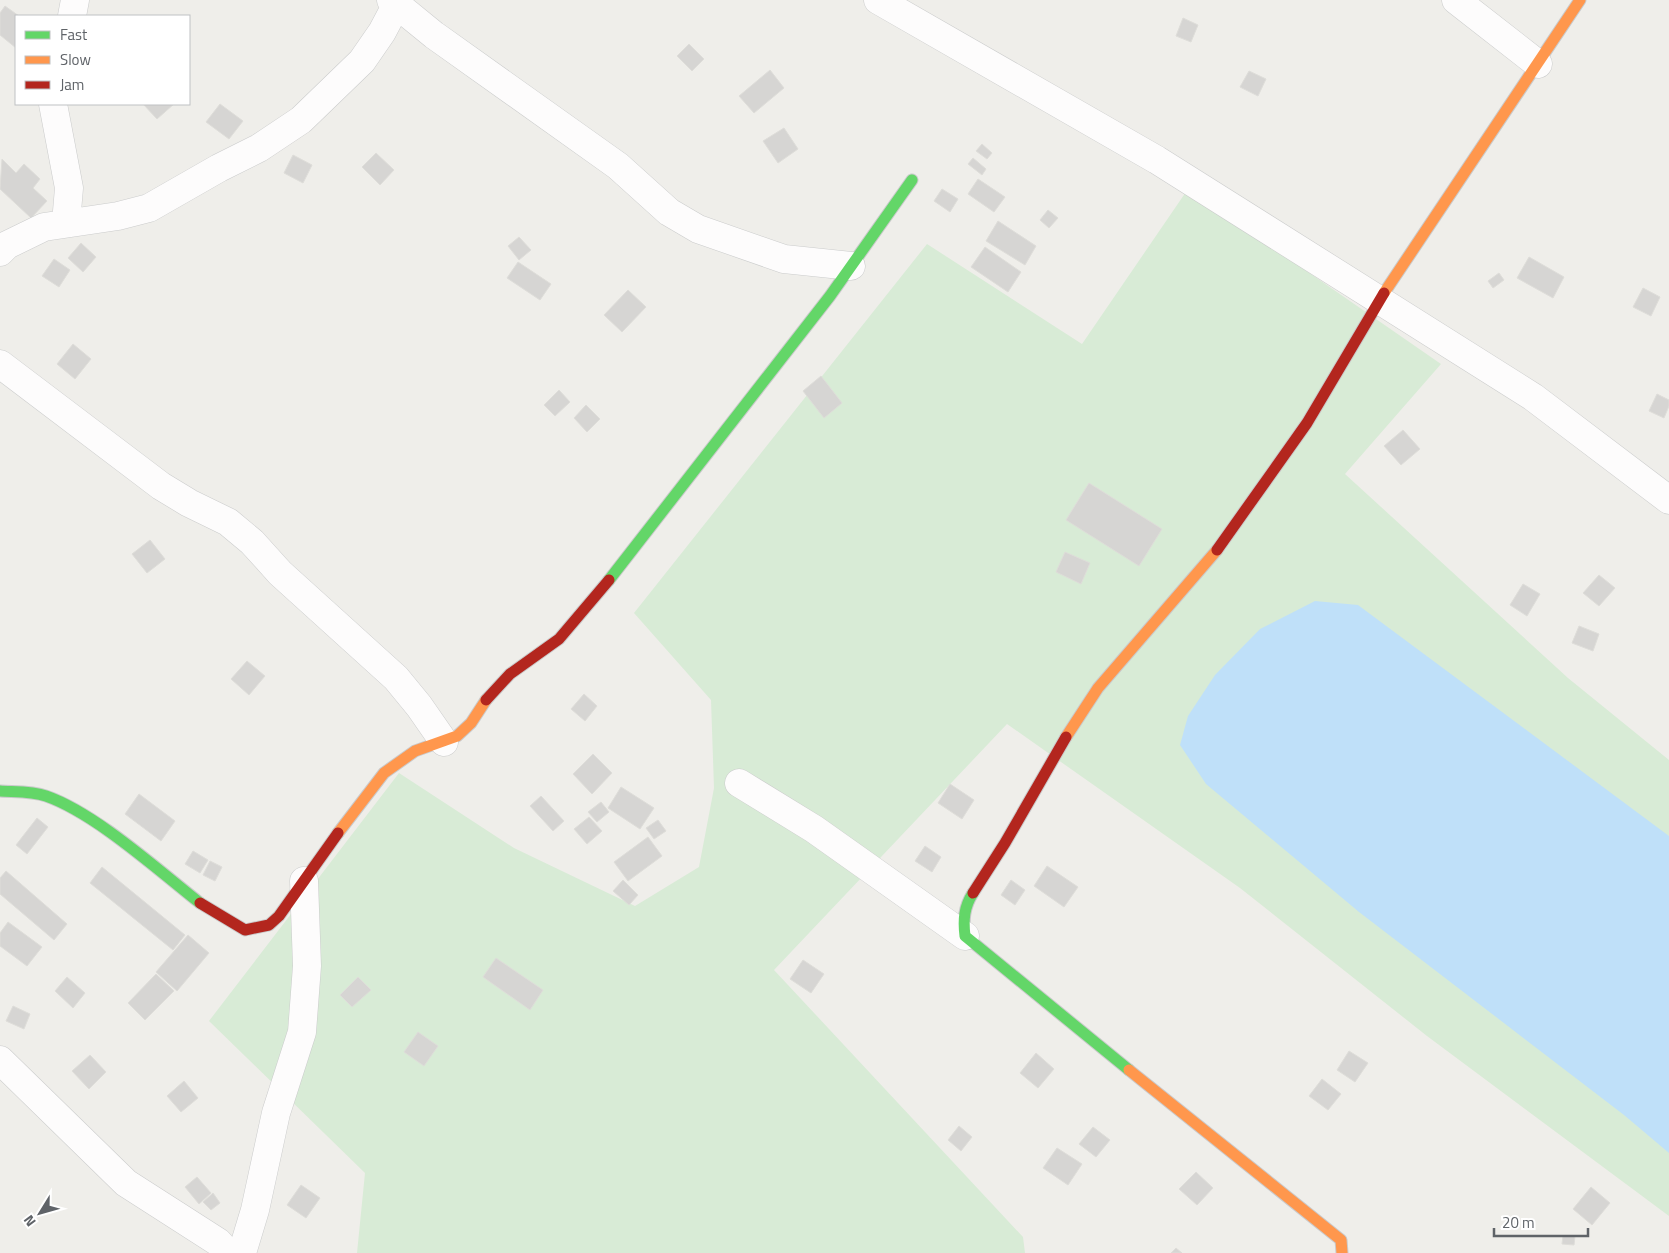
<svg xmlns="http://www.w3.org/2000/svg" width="1669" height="1253" font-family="'Titillium Web',sans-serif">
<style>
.green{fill:#d8ebd6}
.water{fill:#bfe0f9}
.building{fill:#d6d5d3;stroke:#deddd9}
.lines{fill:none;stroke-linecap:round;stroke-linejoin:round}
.street-casing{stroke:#cbcccc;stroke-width:29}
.fast-casing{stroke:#cacacb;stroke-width:13}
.slow-casing{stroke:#cacacb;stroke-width:13}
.jam-casing{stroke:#cacacb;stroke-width:13}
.street{stroke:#fdfcfc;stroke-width:28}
.fast{stroke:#63d668;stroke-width:11}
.slow{stroke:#ff974d;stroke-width:11}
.jam{stroke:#b3261e;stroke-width:11}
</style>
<rect width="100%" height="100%" fill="#efeeea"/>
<!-- green -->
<path class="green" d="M1188,189L1441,364L1345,474L1568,678L1669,760V1216L1427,1036L1240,888L1007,724L774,970L1023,1237L1025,1253H357L365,1173L209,1021L399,773L514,848L635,906L699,867L714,788L711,700L634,613L927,244L1082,344Z"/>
<!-- water -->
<path class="water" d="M1315,601L1358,605L1669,836V1153L1624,1115L1359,912L1206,784L1180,745L1188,716L1215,675L1260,629Z"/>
<!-- building -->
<path class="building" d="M5,6L19,16H16V48L0,35V13Z
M1183,18L1198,25L1191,42L1176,36Z
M689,44L704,59L692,71L677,56Z
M770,70L784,88L754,113L739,96Z
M1249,71L1266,79L1258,96L1240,87Z
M143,104H174L157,119Z
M220,104L243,121L229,139L206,122Z
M784,128L798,149L778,163L763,141Z
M982,144L992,153L987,159L976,151Z
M376,153L394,170L380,185L362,167Z
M293,155L312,165L303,183L284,173Z
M973,158L986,169L982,175L968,164Z
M2,159L16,173L24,164L40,179L33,188L47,201L31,218L0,189Z
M978,179L1005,197L994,212L968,194Z
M942,189L958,199L950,212L934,201Z
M1048,210L1058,218L1049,228L1040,220Z
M998,221L1036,246L1025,265L986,241Z
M519,237L531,250L519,260L508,246Z
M81,243L96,257L83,272L68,258Z
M985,247L1021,272L1008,292L971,267Z
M1529,257L1564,277L1553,298L1517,278Z
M54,259L70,270L59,287L42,276Z
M518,262L551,284L540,300L507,278Z
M1499,273L1504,280L1493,288L1488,281Z
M1643,288L1660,297L1651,316L1633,307Z
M628,290L646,307L622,332L604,315Z
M73,344L91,359L75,379L57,364Z
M821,376L842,403L824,418L803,391Z
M559,390L570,402L555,416L544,405Z
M1657,394L1669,400V406L1664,418L1649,411Z
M586,405L600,419L587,432L574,418Z
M1403,430L1420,449L1401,465L1384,446Z
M1089,483L1162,529L1139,566L1066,520Z
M150,540L165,559L147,573L132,554Z
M1065,552L1090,563L1081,584L1056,572Z
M1599,575L1615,588L1599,606L1583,593Z
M1523,584L1540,594L1527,616L1510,605Z
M1579,626L1599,634L1593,651L1572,643Z
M247,661L265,676L249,695L231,679Z
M584,694L597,706L585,721L571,709Z
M593,754L612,773L592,794L573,774Z
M950,784L974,800L962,819L938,803Z
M621,787L654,808L640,829L608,808Z
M139,794L175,821L161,841L125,814Z
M541,796L564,821L553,831L530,806Z
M601,802L609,812L597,822L588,812Z
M589,817L602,831L587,844L574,829Z
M37,818L48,827L27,854L16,845Z
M658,820L666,831L654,839L646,828Z
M648,837L662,856L628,881L614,862Z
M925,846L941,857L932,872L915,861Z
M193,851L208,860L200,873L185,864Z
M210,861L222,867L215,881L203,875Z
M1047,866L1078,887L1064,907L1034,886Z
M102,867L185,935L173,950L90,883Z
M6,871L67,924L54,940L0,894V878Z
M623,880L638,895L629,905L613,891Z
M1011,880L1025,890L1015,905L1001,895Z
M8,922L42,947L27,966L0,946V933Z
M188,935L209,953L177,991L156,972Z
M496,958L543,990L530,1010L483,977Z
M803,960L824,974L811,993L790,979Z
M156,974L174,991L145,1020L128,1003Z
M67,977L85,993L73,1008L55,991Z
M358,977L371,990L352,1007L340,995Z
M13,1006L30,1014L24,1029L6,1021Z
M418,1032L438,1046L424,1066L404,1052Z
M1349,1051L1368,1063L1355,1082L1337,1070Z
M1036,1053L1054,1069L1038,1088L1020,1073Z
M90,1055L106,1072L89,1089L72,1071Z
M1322,1079L1341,1094L1328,1110L1309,1096Z
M184,1081L198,1098L181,1112L167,1096Z
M959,1126L972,1137L961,1151L948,1140Z
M1093,1127L1110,1140L1096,1157L1079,1144Z
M1057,1148L1082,1164L1068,1185L1043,1168Z
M1196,1172L1213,1188L1197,1205L1179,1189Z
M197,1177L211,1193L199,1204L185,1187Z
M301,1185L320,1198L306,1218L287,1205Z
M1591,1187L1610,1203L1592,1225L1573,1209Z
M213,1193L220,1203L211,1210L203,1202Z
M1563,1236H1575L1574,1245L1562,1244Z
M1176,1248L1182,1253H1171Z"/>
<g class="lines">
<!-- street casing -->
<g class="street-casing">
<path id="street" d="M391,0L434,35L618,166L669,212L698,229L784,259L851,266
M878,0L1157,160L1533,397L1669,500
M1456,0L1538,64
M72,16L75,0
M53,104L69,188L66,223
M0,252L7,245L44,227L118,216L149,208L219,168L259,148L301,120L362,61L382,32L399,0
M0,364L161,486L189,503L228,522L252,542L280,573L396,678L419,706L444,742
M739,783L814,829L965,936
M0,1060L126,1183L218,1242L228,1253
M242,1253L255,1210L276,1113L302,1032L307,966L304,881"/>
</g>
<!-- fast casing -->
<g class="fast-casing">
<path id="fast" d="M609,580L830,296L912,180
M0,791C14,792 32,791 46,796C95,813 158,870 200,903
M973,893C964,907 963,920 965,936L1129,1070"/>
</g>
<!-- slow casing -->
<g class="slow-casing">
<path id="slow" d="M1384,293L1580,0
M1066,737L1098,688L1217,550
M338,833L384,773L415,751L457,736L471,723L486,700
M1129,1070L1341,1240L1342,1253"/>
</g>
<!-- jam casing -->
<g class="jam-casing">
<path id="jam" d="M1217,550L1307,423L1384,293
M486,700L510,674L559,639L609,580
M973,893L1005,843L1066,737
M200,903L245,930L269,925L279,916L338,833"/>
</g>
<!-- street -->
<use href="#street" class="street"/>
<!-- fast -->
<use href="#fast" class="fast"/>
<!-- slow -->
<use href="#slow" class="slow"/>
<!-- jam -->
<use href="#jam" class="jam"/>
</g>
<!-- legend -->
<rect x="15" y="15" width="175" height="90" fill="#ffffff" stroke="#bfc1c3"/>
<rect x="25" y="31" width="25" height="8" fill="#63d668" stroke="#bfc1c3"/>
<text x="60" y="40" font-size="15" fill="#5f6368">Fast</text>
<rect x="25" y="56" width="25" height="8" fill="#ff974d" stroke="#bfc1c3"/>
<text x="60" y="65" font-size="15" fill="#5f6368">Slow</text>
<rect x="25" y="81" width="25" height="8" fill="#b3261e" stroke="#bfc1c3"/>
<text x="60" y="90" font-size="15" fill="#5f6368">Jam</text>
<!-- north arrow -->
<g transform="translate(40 1213) rotate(233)" stroke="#ffffff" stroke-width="4" paint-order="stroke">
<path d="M0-4L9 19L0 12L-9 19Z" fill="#5f6368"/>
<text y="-8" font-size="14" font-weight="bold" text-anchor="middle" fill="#5f6368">N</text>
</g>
<!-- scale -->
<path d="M1494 1228v8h94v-8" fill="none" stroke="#5f6368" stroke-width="2.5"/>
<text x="1502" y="1228" font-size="15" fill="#5f6368" stroke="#ffffff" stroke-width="4" paint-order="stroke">20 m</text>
</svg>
